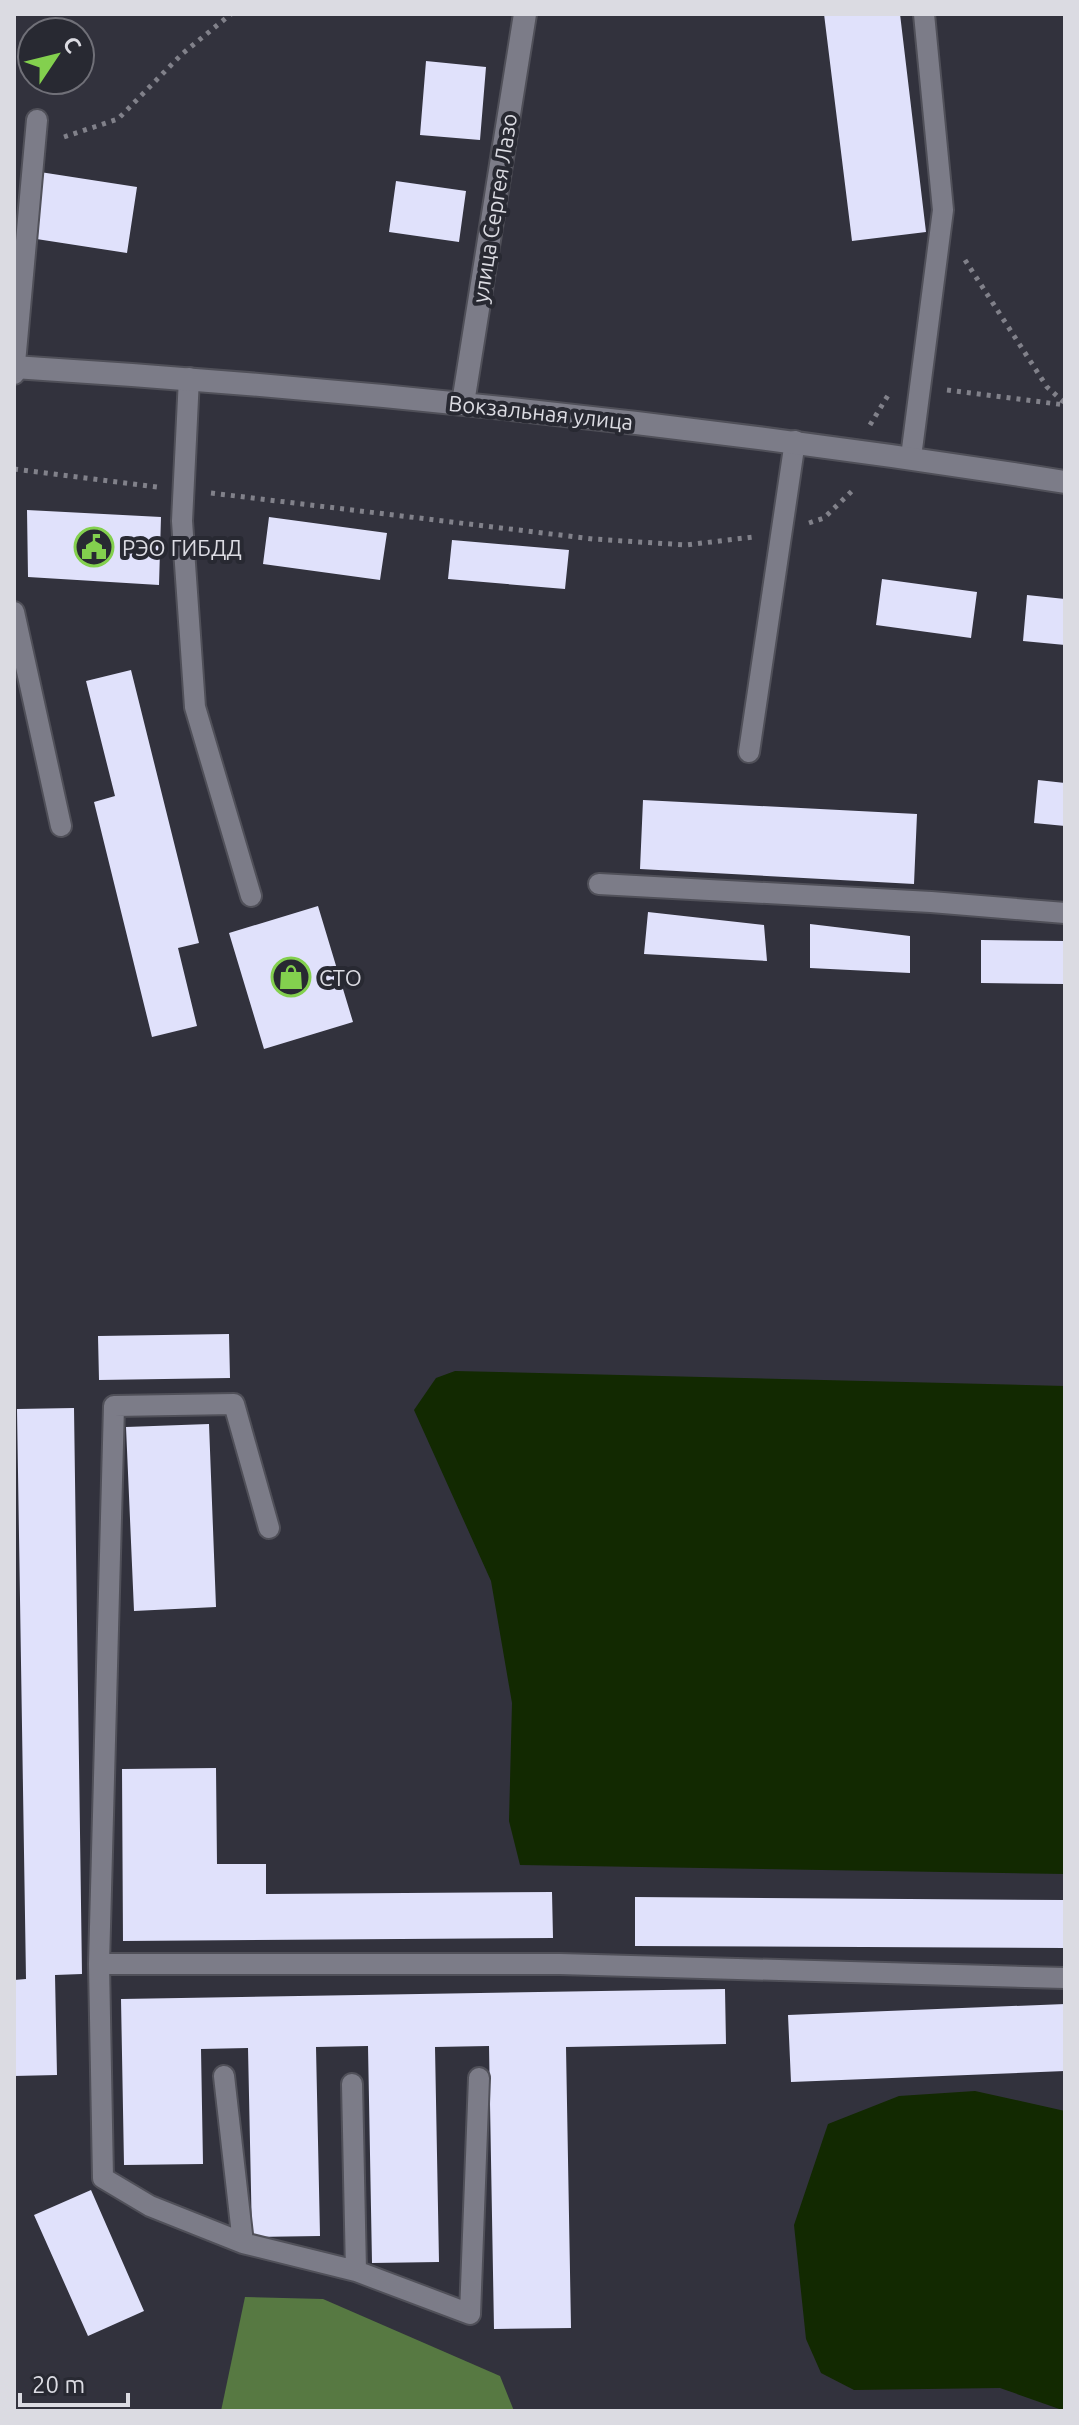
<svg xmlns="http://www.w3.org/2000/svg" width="1079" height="2425" font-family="Ubuntu,sans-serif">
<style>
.forest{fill:#577942}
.water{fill:#122901}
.building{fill:#e0e1fb}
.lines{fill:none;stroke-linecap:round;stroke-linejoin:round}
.service-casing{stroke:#505059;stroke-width:24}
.minor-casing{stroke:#505059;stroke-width:26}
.secondary-casing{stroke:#505059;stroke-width:26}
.path{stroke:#81818a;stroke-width:5;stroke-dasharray:4 6;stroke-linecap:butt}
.service{stroke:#7c7c88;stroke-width:20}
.minor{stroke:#7c7c88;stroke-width:22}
.secondary{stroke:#7c7c88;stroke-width:22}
.labels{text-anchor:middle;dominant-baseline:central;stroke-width:8;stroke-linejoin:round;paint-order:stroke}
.street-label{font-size:22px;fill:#dbdbe2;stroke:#282932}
.poi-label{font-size:22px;fill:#dbdbe2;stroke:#282932;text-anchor:start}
</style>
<rect width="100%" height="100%" fill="#32323d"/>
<!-- forest -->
<path class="forest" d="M245,2297L323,2299L500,2376L514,2411H221Z"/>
<!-- water -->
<path class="water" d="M455,1371L1065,1386V1874L520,1865L509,1821L512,1703L491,1581L414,1410L436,1378Z
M975,2091L1065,2111V2411L1000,2388L854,2390L821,2373L806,2339L794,2225L828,2124L899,2096Z"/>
<!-- building -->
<path class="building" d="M824,14H900L926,232L852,241Z
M426,61L486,67L480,140L420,135Z
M40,172L137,187L127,253L30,238Z
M396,181L466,191L459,242L389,232Z
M27,510L161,517L159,585L28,577Z
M269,517L387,533L380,580L263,564Z
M452,540L569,550L565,589L448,579Z
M882,579L977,592L971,638L876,625Z
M1027,595L1065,599V645L1023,641Z
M131,670L199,943L178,948L197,1026L152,1037L94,802L115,796L86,681Z
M1038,780L1065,783V826L1034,823Z
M643,800L917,814L914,884L640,869Z
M318,906L353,1022L264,1049L229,933Z
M648,912L764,925L767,961L644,954Z
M810,924L910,936V973L810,968Z
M981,940L1065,941V984L981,983Z
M229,1334L230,1378L99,1380L98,1336Z
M74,1408L82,1974L55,1975L57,2075L14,2076V1980L26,1979L17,1409Z
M209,1424L216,1607L134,1611L126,1427Z
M216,1768L217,1864H266V1894L552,1892L553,1938L123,1941L122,1769Z
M635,1897L1065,1900V1948L635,1946Z
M725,1989L726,2044L566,2047L571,2328L494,2329L489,2046L435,2047L439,2262L372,2263L368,2046L316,2047L320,2236L252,2237L248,2048L201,2049L203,2164L124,2165L121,1999Z
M1065,2004V2071L791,2082L788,2015Z
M91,2190L144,2311L88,2336L34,2215Z"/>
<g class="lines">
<!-- service casing -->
<g class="service-casing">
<path id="service" d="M14,374L37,120
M189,378L182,521L195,707L251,896
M911,457L943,210L924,14
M14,612L61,826
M749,752L795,441
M599,884L931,902L1065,913
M269,1528L234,1404L114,1406L99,1964L103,2178L150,2206L243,2243L356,2271L470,2314L479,2078
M99,1964H560L1065,1978
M224,2076L243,2243
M352,2084L356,2271"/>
</g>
<!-- minor casing -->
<g class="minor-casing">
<path id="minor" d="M463,403L525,14"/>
</g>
<!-- secondary casing -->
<g class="secondary-casing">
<path id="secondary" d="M14,367C366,389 717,427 1065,482"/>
</g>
<!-- path -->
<path class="path" d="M64,137L118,119L182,54L231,14
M965,260L1047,387L1065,403
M947,390L1065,405
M870,425L890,392
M14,469L157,487
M211,493L593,539L686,545L753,537
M809,523L824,518L855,488"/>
<!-- service -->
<use href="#service" class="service"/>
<!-- minor -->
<use href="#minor" class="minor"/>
<!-- secondary -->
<use href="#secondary" class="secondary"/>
</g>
<!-- icons -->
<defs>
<g id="civic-ring" transform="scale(2)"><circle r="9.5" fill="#282932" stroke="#83d04e" stroke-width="1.5"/><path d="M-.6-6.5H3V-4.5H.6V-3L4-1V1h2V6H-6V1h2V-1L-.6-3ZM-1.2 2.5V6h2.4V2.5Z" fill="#83d04e"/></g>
<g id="shop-ring" transform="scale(2)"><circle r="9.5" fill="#282932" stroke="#83d04e" stroke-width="1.5"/><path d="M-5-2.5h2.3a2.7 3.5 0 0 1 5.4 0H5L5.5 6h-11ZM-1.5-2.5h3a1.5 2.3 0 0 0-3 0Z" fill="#83d04e"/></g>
</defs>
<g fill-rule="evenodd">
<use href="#civic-ring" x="94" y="547"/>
<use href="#shop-ring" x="291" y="977"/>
</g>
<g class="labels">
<!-- street labels -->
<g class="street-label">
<text transform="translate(494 208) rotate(-81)">улица Сергея Лазо</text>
<text transform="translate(541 412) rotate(6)">Вокзальная улица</text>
</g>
<!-- poi labels -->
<g class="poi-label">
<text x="122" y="547">РЭО ГИБДД</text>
<text x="319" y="977">СТО</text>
</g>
</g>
<!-- border -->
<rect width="1079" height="2425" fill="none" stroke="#dbdbe2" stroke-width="32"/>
<!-- north arrow -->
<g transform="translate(56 56) rotate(55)"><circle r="38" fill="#282932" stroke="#707078" stroke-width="2"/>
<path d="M0-6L14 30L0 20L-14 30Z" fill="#83d04e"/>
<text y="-12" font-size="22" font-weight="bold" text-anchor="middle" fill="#dbdbe2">С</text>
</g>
<!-- scale -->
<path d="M20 2393v12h108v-12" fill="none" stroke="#dbdbe2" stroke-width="4"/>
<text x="32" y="2393" font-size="24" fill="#dbdbe2" stroke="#282932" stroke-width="6" paint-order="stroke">20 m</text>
</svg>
